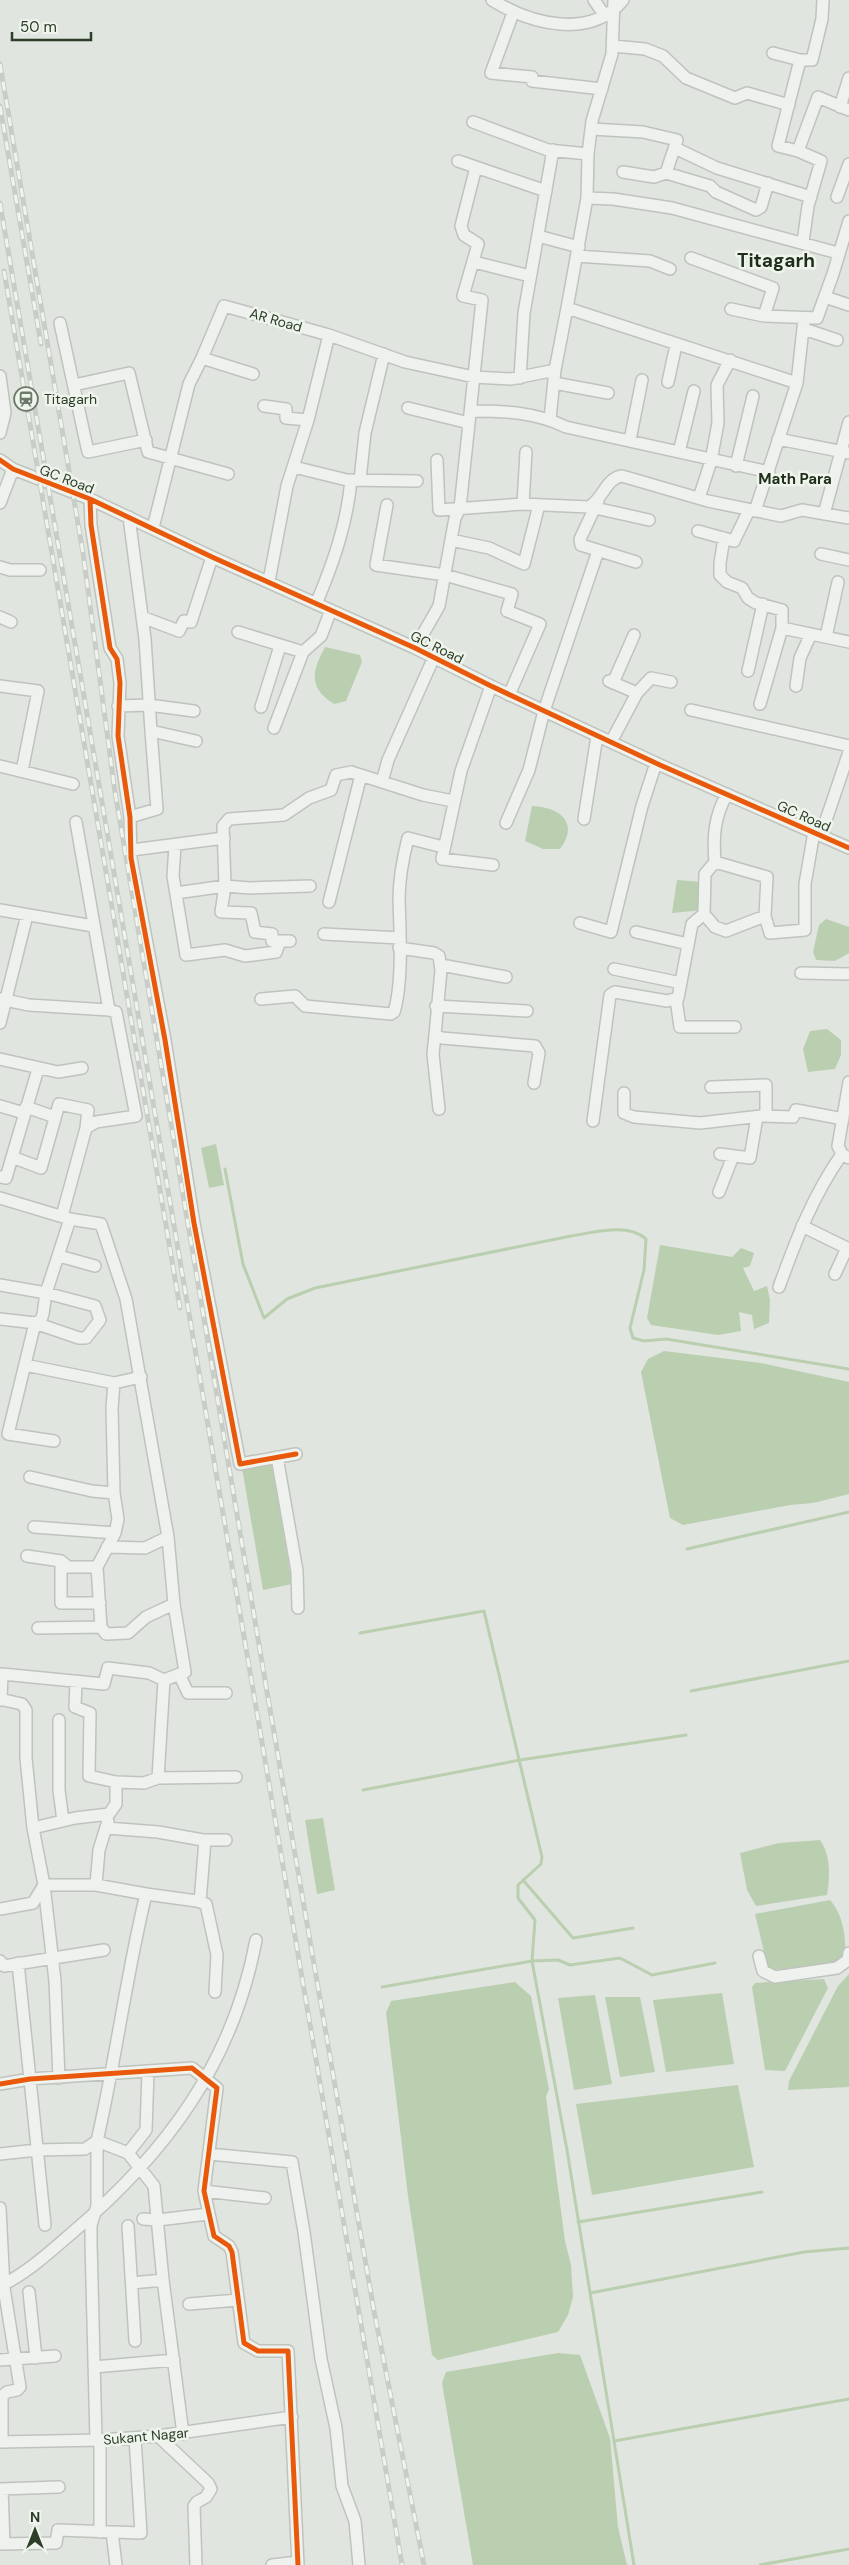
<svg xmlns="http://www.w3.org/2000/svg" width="849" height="2565" font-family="'DM Sans',sans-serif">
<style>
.water{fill:#bacfaf}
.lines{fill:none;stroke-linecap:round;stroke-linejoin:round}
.stream{stroke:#bacfaf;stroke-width:3}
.street-casing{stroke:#bfc3be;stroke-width:14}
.street{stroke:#eff1ef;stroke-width:11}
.rail-casing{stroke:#c9cdc8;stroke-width:5}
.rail{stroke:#eff5ed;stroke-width:3;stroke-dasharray:9;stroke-linecap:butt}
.cycleway-casing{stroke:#eff5ed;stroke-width:8}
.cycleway{stroke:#e8590c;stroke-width:5}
.labels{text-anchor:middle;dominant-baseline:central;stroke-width:5;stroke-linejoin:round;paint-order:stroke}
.street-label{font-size:14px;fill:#2d3d28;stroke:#eff5ed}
.poi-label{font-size:14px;fill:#2d3d28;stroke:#eff5ed;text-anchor:start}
.neighbourhood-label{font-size:15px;font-weight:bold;fill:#1e2e1a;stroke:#eff5ed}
.district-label{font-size:19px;font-weight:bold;fill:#1e2e1a;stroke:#eff5ed}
</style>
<rect width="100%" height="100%" fill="#e1e5e0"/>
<!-- water -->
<path class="water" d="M325,647L360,655L362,662L346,701L334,704C308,688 312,671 325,647Z
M532,806C559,807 580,822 560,849H543L525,841Z
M677,880L702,882L703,910L672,913Z
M826,919L849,927V953L835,961L816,960L813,952L819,925Z
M827,1029L841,1040V1055L835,1069L808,1072L803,1049L810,1031Z
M216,1144L224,1185L209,1188L201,1148Z
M660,1245L732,1257L741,1248L754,1253L750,1266L743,1268L754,1291L767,1286L770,1300L769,1323L754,1329L752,1315L739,1312L741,1331L718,1335L651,1325L647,1318Z
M664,1351L761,1363L849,1382V1494L813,1503L790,1505L683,1525L670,1518L641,1372L648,1359Z
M272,1463L292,1584L263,1590L242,1468Z
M323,1818L335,1890L317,1894L305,1820Z
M820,1840C831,1855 830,1877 827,1895L756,1906L747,1890L740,1853L779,1843Z
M830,1900C845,1917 845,1939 846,1960L793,1970L768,1969L755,1914Z
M849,1974V2087L788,2090L789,2081L838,1986Z
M824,1979L828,1988L785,2071L765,2070L752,1987L755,1983Z
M515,1982L531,1996L549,2089L546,2097L565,2241L571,2265L573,2297L568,2315L558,2332L438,2360L432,2355L408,2196L386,2013L391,2001Z
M722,1993L734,2064L666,2072L653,2000Z
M595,1995L612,2084L574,2090L558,1998Z
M605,1997H640L655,2072L620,2077Z
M738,2085L754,2167L592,2195L576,2104Z
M558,2353L580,2355L610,2438L618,2527L627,2565H473L442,2383L446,2372Z"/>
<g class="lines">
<!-- stream -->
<path class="stream" d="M225,1169L243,1264L264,1318L287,1299L315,1288L571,1236C592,1233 628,1222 646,1239L644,1270L630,1328L633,1338L644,1341L666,1339L849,1369
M687,1549L849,1512
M360,1633L484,1611L542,1857L541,1864L518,1885V1898L535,1920L532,1961L567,2150L634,2565
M691,1691L849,1661
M363,1790L520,1760L686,1735
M523,1880L573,1938L633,1928
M382,1987L532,1961L558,1960L570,1965L620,1958L652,1975L715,1963
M578,2222L762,2192
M590,2293L804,2252L849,2248
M614,2441L849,2399
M760,2565L849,2549"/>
<!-- street casing -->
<g class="street-casing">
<path id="street" d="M492,0C531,24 590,40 623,0
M594,0L605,16
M614,0L612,54L592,121L588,154L587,198L567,308L797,383
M513,13L491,73L532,77V81L602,89
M613,46L645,49L663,56L686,78L735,98L747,93L789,105
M773,53L800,60H812L822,19L823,0
M840,107L849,78
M473,122L548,150L588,154
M592,129L643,132L677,140L666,173
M675,148L717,168L811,197
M798,151L778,146L800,60
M458,161L546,191
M623,172L654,177L666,173L710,186L716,192L756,210L761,207L768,183
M837,197L849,164
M587,198L613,199L672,208L838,253
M538,236L579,247
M803,242L808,206L821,161L798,151L818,97L849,110
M577,256L650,261L670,269
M691,258L773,288L764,316
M474,262L530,276
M825,297L849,305
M731,309L764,316L817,318L833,274L849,221
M60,323L88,452L146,440
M804,329L837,340
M202,358L253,374
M0,376L5,413L0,433
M520,378L524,313L553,150
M668,382L676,345
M554,383L608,393
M74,385L129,373L148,452L228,474
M264,406L286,409V418L308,420
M408,408L469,423
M471,411C505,411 535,412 566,427L769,472
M550,419L555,370L567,308
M778,439L849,453
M630,440L642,380
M679,452L694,391
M0,460L13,469L90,499L212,557L415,648L491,686L660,765L849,848
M437,460L439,510L523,504L589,507C603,499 606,478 622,476L708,501L781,516L802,510L849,518
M736,466L753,396
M294,467L347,480L417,481
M360,480L365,433L384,354
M699,498L711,461L718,423L717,385L730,360
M90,499L91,525L110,648L117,659L120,683L118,736L130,817L131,858L165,1040L194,1223L240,1464L296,1454
M598,501L580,539L581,545L636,562
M0,503L13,469
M523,504L526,452
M387,505L376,565L445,575L512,594L507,611L540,624L509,695
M595,508L649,520
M755,511L797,383L804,319
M824,514L849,422
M129,517L145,639L151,731L196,741
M153,528L189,384L202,358L224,306L329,335L405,362L474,377L511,379L555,370
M698,531L734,541L749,510
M724,538L720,563V575L727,582L742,588L748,598L756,603L782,610V628L849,642
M451,540L489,548L524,564L539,505
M821,554L849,560
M0,567L10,570H40
M269,581L287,486L308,420L329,335
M316,604C333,564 347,524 351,480
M0,617L11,622
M142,617L179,631L184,621L191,622L212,557
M238,632L303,652
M826,637L838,582
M415,648L439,606L455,518L460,508L482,300L463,296L478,244L464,235L461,226L476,167
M748,671L763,604
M609,681L637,693
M613,683L634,635
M0,686L38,691L22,771
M491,686L461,771L442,859L493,865
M796,686L800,658L811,634
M760,704L782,628
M118,706L149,705L194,711
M261,707L280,646
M691,710L849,746
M274,728L303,652L321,636L331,610
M611,742L637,693L651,678L671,682
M0,766L73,784
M382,782L388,760L434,657
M130,817L157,809L151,731
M584,819L597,736
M506,823L529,770L544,711L598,551
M821,835L849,752
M175,846L173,876L186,955L225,950L245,956L276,952L280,941
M132,850L224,838
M715,862L767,877L765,916L770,933L805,930V884L814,832
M176,893L225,886L250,888L310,886
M329,902L361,775
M0,910L93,926
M704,914L715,927L726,931L765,916
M580,923L611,932L642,806L656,763
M636,932L688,944
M324,934L400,938
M290,941H272V934L255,932L251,913L221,912L225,886L223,826L229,819L284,815L309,798L331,790L336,775L351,772L423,795L453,801
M399,948L434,953L439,956L441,970L435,1035L442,1038L535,1046L539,1053L534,1083
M441,965L506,977
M614,969L681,983
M801,973L849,974
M0,999L29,1005L109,1010L76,822
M261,999L295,996L305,1006L391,1014L394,1012C403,983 400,930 399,899C399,879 403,858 408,838L443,847
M676,999L680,1027H735
M436,1006L527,1011
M0,1023L27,915
M435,1035L433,1054L439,1109
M0,1059L58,1072L82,1068
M849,1082L838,1146L842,1154L849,1158
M711,1087L766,1085V1116
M624,1093V1113L634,1117L700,1123L761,1116L793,1117L796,1110L843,1119
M0,1106L24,1113
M26,1107L55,1117
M593,1121L610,995L615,992L667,1001L678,998L692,924L704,914L705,874L715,862C713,837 714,817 727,794
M86,1128L96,1122L136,1116L116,1012L109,1010
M720,1154L750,1158L757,1117
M12,1157L38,1069
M0,1177L6,1178L12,1157L41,1168L59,1104L88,1110L86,1128L62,1216
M719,1192L733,1156
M0,1198L70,1219L101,1224L126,1299L168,1537L174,1604L185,1672L164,1680L158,1778L144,1783L116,1782V1804L109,1814L75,1818L33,1828
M802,1226L847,1248L835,1274
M59,1256L95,1266
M0,1285L46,1293L95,1306L100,1320L86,1338H79L35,1323L41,1320L43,1314L46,1293L70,1219
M779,1287C796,1240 813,1195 842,1154
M0,1319L35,1323L8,1434L54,1441
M25,1365L114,1383L141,1377
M114,1383L112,1408L114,1493L118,1519L115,1533L97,1567L101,1627L106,1634L128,1633L146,1617L174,1604
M277,1457L297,1571L298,1608
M30,1477L92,1491L114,1493
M34,1527L115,1533
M107,1547L145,1548L168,1537
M27,1556L61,1561L68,1567H97
M61,1561V1603H100
M38,1628L101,1627
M179,1674L188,1693H226
M76,1681L75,1707L90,1713L89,1776L116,1782
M0,1699L22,1704L26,1710V1758L33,1828L44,1885L55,1981L59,2078
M1,1700L2,1674L104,1684L108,1668L149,1673L164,1680
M59,1720V1790L63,1821
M158,1778L236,1777
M107,1828L158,1832L203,1840H226
M96,1885L99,1850L108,1821
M146,1894L197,1901L206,1904L217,1955L215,1992
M200,1902L205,1840
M0,1909L33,1903L44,1885H96L146,1894C126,1976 116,2059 97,2141L85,2149L37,2150L0,2154
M759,1956L763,1971L775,1977L837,1968L848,1960L849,1953
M0,1961L4,1966L104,1950
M18,1963L45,2225
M0,2084L30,2079L192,2068L217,2088L204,2191L214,2236L229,2246L232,2252L244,2343L258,2351H288L298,2565
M128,2153L146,2130L148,2072
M209,2154L292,2162L304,2232L321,2359L336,2428L342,2486L355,2521L359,2565
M204,2191L265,2198
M0,2208L4,2288L20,2387L17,2390L7,2392L2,2396V2442
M143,2219L158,2220L208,2214
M128,2226L135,2341
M132,2283L163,2280
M0,2286C26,2274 51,2251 73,2232C166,2153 233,2063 256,1940
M29,2292L36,2358
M189,2304L238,2300
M0,2360L55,2356
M94,2367L174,2360
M158,2436L208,2483L211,2489L206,2497L197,2502L194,2506L196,2565
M96,2440L91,2242V2225L97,2206V2141L128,2153L154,2186L163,2280L183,2434
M0,2442L100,2440L158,2436L292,2417
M0,2489L59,2487
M2,2489L4,2544
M100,2532V2440
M112,2532L116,2565
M0,2544L56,2543L58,2530L141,2533L135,2438
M272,2565L298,2562"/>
</g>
<!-- street -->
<use href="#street" class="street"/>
<!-- rail casing -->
<g class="rail-casing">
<path id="rail" d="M0,64L83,553L115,792L267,1692L374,2311L424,2565
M0,106L41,344
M0,203L402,2565
M4,271L180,1308"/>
</g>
<!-- rail -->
<use href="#rail" class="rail"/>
<!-- cycleway casing -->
<g class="cycleway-casing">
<path id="cycleway" d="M0,460L13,469L90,499L212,557L415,648L491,686L660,765L849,848
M90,499L91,525L110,648L117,659L120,683L118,736L130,817L131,858L165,1040L194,1223L240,1464L296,1454
M0,2084L30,2079L192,2068L217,2088L204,2191L214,2236L229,2246L232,2252L244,2343L258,2351H288L298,2565"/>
</g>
<!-- cycleway -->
<use href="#cycleway" class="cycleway"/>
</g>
<!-- icons -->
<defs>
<g id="station-ring" transform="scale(1.25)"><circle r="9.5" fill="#eff5ed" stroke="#6c7868" stroke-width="1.5"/><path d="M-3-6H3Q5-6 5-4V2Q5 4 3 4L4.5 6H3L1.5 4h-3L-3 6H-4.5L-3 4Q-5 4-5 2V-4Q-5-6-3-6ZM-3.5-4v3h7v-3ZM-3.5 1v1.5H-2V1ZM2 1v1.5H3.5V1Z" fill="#6c7868"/></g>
</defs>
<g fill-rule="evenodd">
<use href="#station-ring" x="26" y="399"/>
</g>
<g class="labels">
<!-- street labels -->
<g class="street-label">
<text transform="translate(276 320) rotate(16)">AR Road</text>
<text transform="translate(67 479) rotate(21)">GC Road</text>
<text transform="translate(437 647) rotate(26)">GC Road</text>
<text transform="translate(804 816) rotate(24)">GC Road</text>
<text transform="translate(146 2436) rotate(-5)">Sukant Nagar</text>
</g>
<!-- poi labels -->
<g class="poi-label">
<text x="44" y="399">Titagarh</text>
</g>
<!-- neighbourhood labels -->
<g class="neighbourhood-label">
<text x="795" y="479">Math Para</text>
</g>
<!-- district labels -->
<g class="district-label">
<text x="776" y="260">Titagarh</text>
</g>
</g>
<!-- north arrow -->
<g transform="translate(35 2530)" stroke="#eff5ed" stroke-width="4" paint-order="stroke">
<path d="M0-4L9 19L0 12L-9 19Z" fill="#2d3d28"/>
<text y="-8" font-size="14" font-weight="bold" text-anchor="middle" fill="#2d3d28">N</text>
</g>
<!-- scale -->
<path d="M12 32v8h79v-8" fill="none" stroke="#2d3d28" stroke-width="2.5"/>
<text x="20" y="32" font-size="15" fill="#2d3d28" stroke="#eff5ed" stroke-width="4" paint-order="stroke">50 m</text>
</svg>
